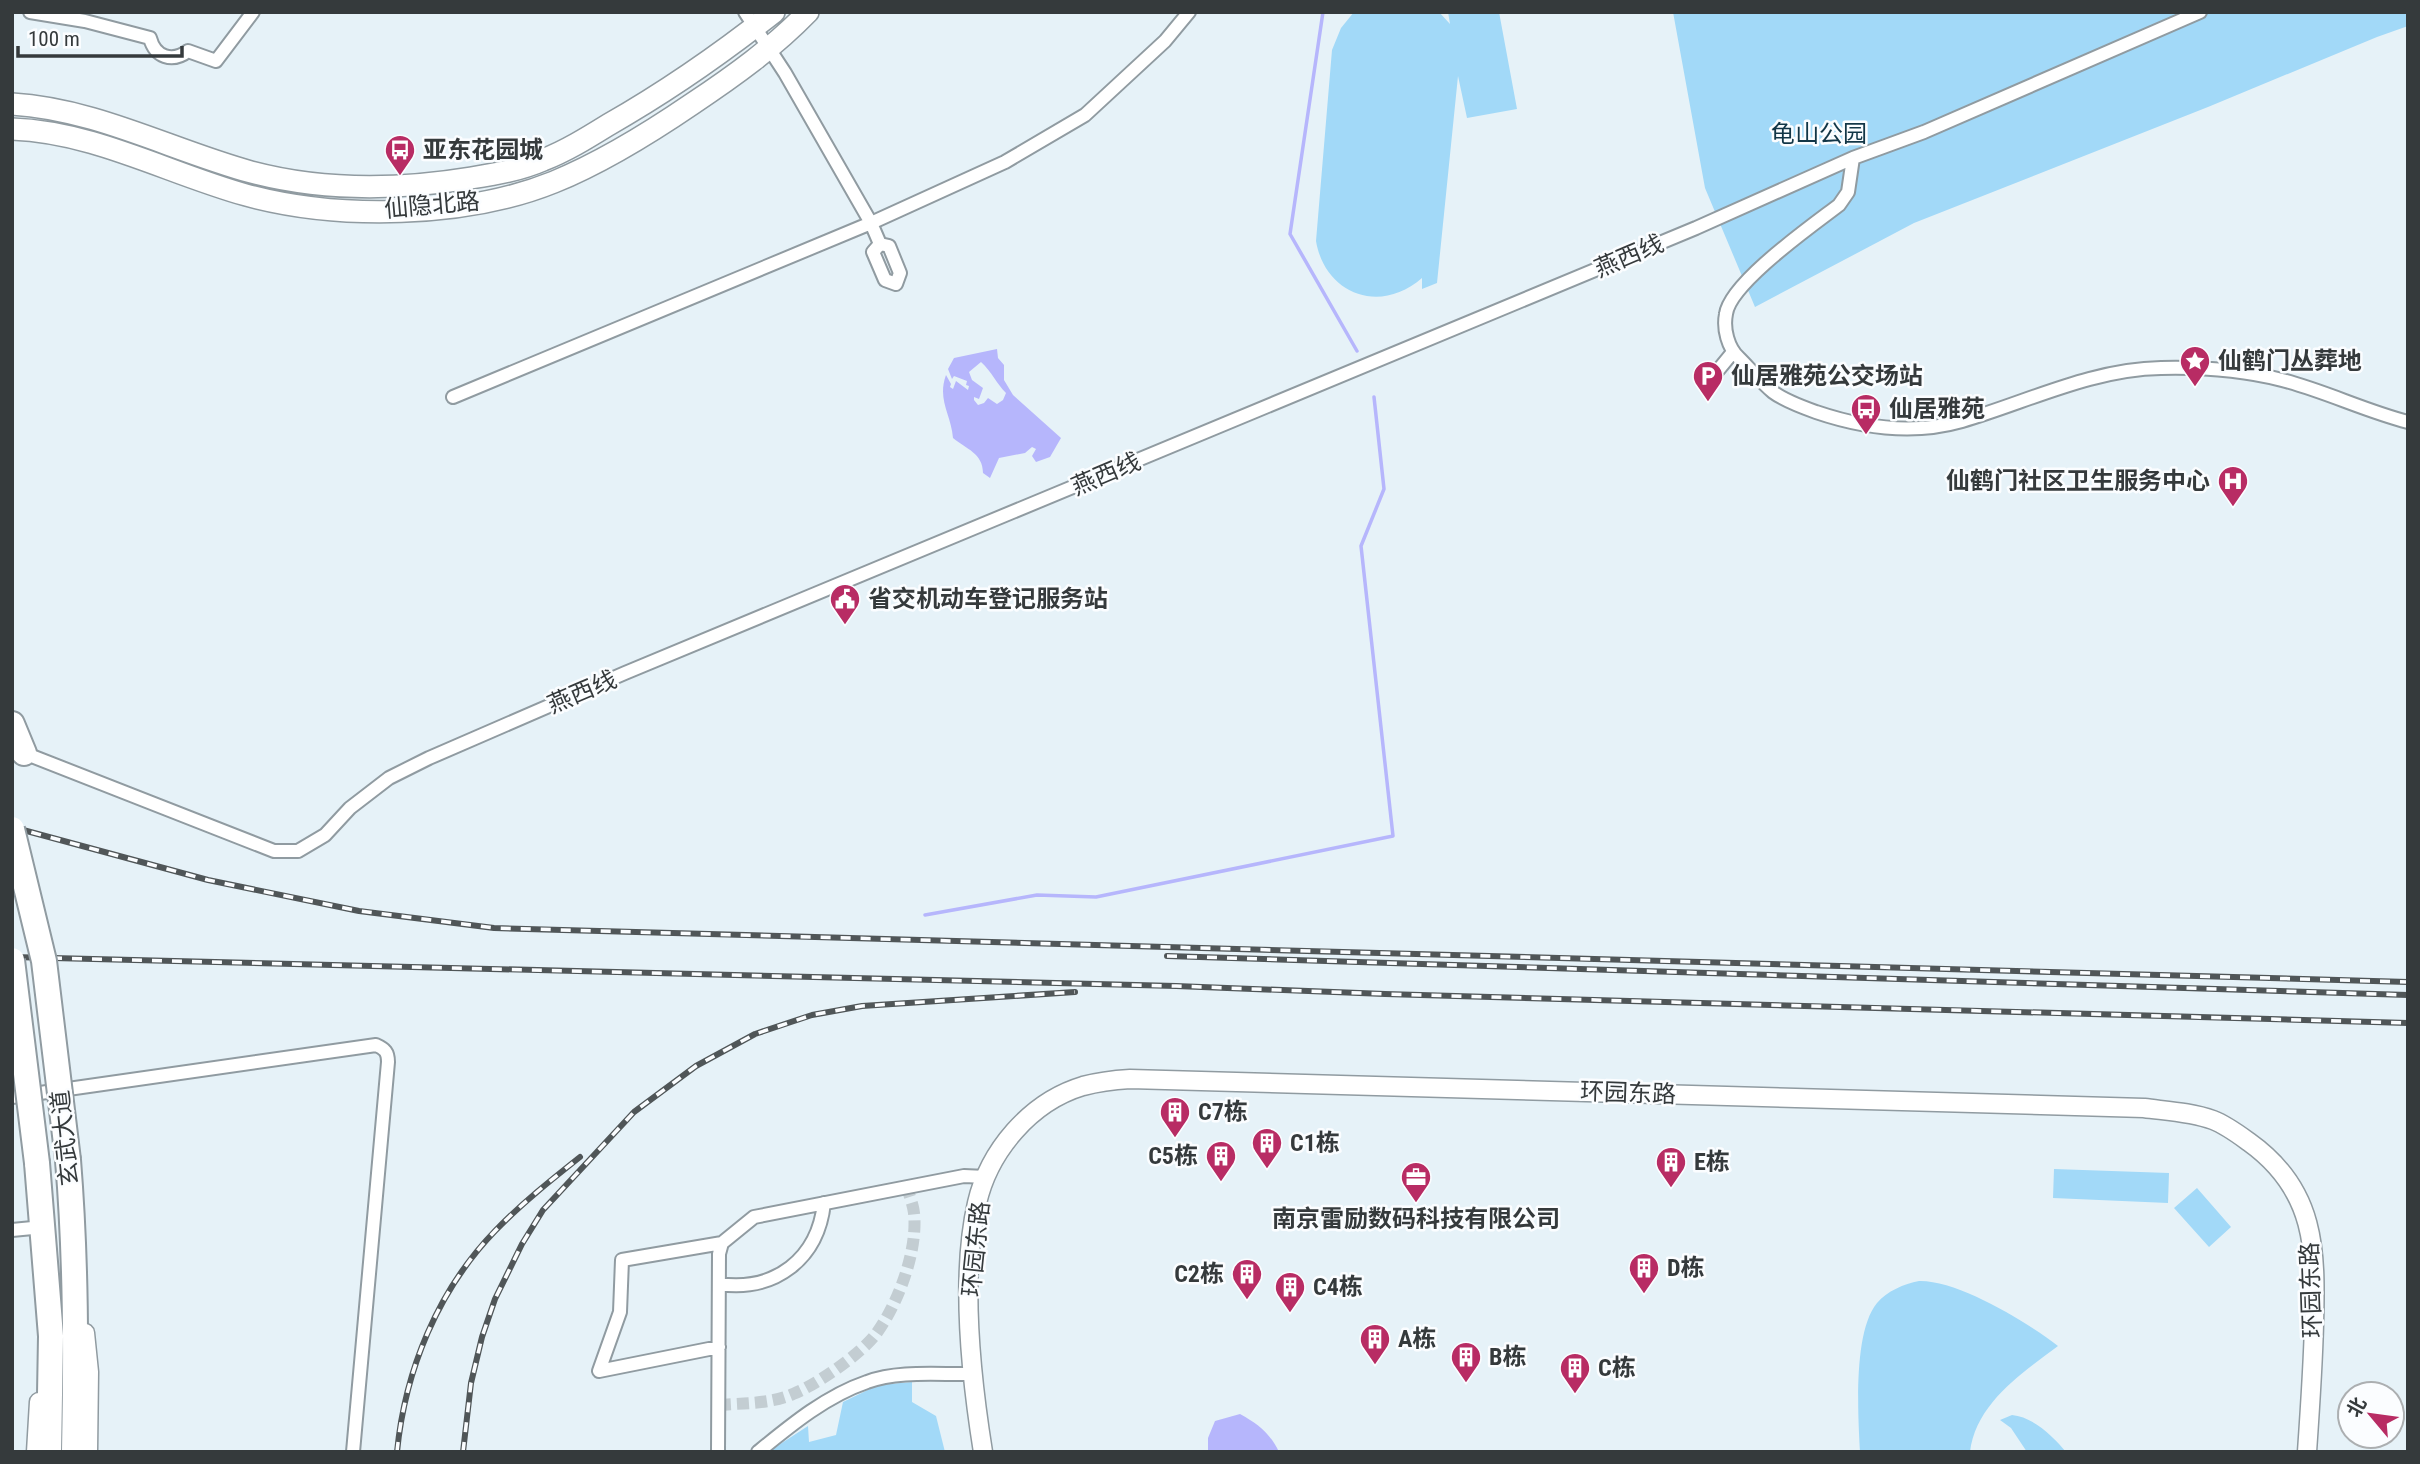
<svg xmlns="http://www.w3.org/2000/svg" width="2420" height="1464" font-family="'Roboto Condensed','Noto Sans SC',sans-serif">
<style>
.green{fill:#a2d9f8}
.water{fill:#b6b6fc;fill-rule:evenodd}
.lines{fill:none;stroke-linecap:round;stroke-linejoin:round}
.stream{stroke:#b6b6fc;stroke-width:3.5}
.street-tunnel{stroke:#c3cdd2;stroke-width:12;stroke-dasharray:12 6;stroke-linecap:butt}
.street-casing{stroke:#909ba1;stroke-width:16}
.secondary-casing{stroke:#909ba1;stroke-width:21}
.primary-casing{stroke:#909ba1;stroke-width:24}
.highway-casing{stroke:#909ba1;stroke-width:28}
.street{stroke:#fff;stroke-width:12}
.secondary{stroke:#fff;stroke-width:18}
.primary{stroke:#fff;stroke-width:21}
.highway{stroke:#fff;stroke-width:24}
.rail-casing{stroke:#505658;stroke-width:6}
.rail{stroke:#fbfdff;stroke-width:3.5;stroke-dasharray:10;stroke-linecap:butt}
.highway-bridge-casing{stroke:#909ba1;stroke-width:28;stroke-linecap:butt}
.highway-bridge{stroke:#fff;stroke-width:24}
.labels{text-anchor:middle;dominant-baseline:central;stroke-width:5;stroke-linejoin:round;paint-order:stroke}
.park-label{font-size:24px;fill:#123647;stroke:#fbfdff}
.poi-label{font-size:24px;font-weight:bold;fill:#353a3c;stroke:#fbfdff;text-anchor:start}
.street-label{font-size:24px;fill:#353a3c;stroke:#fbfdff}
</style>
<rect width="100%" height="100%" fill="#e6f2f8"/>
<!-- green -->
<path class="green" d="M1354,12H1439L1450,24L1448,12H1499L1517,109L1467,118L1458,76L1437,283L1422,289V278C1380,315 1325,294 1316,241L1332,50L1341,28Z
M1673,12H2408V26L2377,37L2208,107L1914,223L1755,307L1705,188Z
M2054,1169L2169,1173L2168,1203L2053,1198Z
M2197,1188L2231,1227L2209,1247L2174,1208Z
M1919,1281C1958,1280 2027,1322 2058,1346C2022,1373 1976,1403 1970,1452H1860C1858,1415 1853,1332 1877,1303C1887,1291 1904,1284 1919,1281Z
M912,1382V1402L936,1416L945,1452H768L808,1426L809,1442L836,1435L843,1402L878,1385Z
M2012,1415C2033,1417 2053,1436 2066,1452H2027L2011,1428L2000,1420Z"/>
<!-- water -->
<path class="water" d="M997,349L998,358L1004,365V380L1013,395L1061,438L1050,457L1036,462L1032,456L1036,449L1032,447L1025,453L999,458L990,478L983,473C983,453 966,449 953,438C951,414 937,400 946,375L951,384L950,387L953,389L956,381L968,390L969,386L966,385L967,381L954,376L952,379L948,369L954,358ZM981,362C992,372 996,383 1006,393L1003,400L997,404L988,398L984,403L978,405L974,400V397L979,399L983,388L972,380L969,372Z
M1240,1414C1258,1424 1270,1433 1279,1452H1208V1438L1215,1421Z"/>
<g class="lines">
<!-- stream -->
<path class="stream" d="M1323,12L1290,234L1357,351
M925,915L1037,895L1096,897L1393,836L1361,546L1384,489L1374,397"/>
<!-- street-tunnel -->
<path class="street-tunnel" d="M719,1405C743,1403 771,1404 793,1394C816,1385 861,1354 876,1334C898,1304 918,1251 914,1213C913,1204 909,1195 907,1187"/>
<!-- street casing -->
<g class="street-casing">
<path id="street" d="M30,12L85,21L150,38C155,57 172,63 188,51L216,61L253,12
M745,12L785,73L871,223L1005,162L1085,115L1165,41L1189,12
M1853,158L1848,192L1839,205C1813,225 1730,283 1726,314C1723,329 1728,348 1739,358C1750,369 1761,382 1773,392C1785,401 1802,407 1816,412C1863,428 1913,435 1962,421C2027,402 2092,369 2161,368C2201,367 2243,370 2282,380C2325,391 2365,411 2408,422
M1710,380L1733,352
M453,397L871,223L880,244L873,252L885,280L896,284L900,273L889,246L880,244
M24,753L274,851H298L325,835L350,808L389,778L429,758L625,673L1696,228L1853,158L1924,132L2200,12
M12,1097L376,1045C385,1049 388,1052 388,1062L353,1452
M12,1230L43,1227
M719,1284C775,1292 818,1259 824,1203
M719,1347L599,1371L620,1312L622,1260L722,1243
M718,1452L719,1254L722,1243L754,1217L964,1176L986,1177
M758,1452C791,1425 826,1396 867,1382C899,1370 940,1375 974,1374"/>
</g>
<!-- secondary casing -->
<g class="secondary-casing">
<path id="secondary" d="M85,1333L89,1372L88,1452
M36,1452L39,1402
M983,1452C971,1377 960,1277 977,1203C989,1151 1030,1102 1083,1086C1098,1082 1114,1080 1130,1079L2144,1108C2167,1111 2191,1112 2213,1120C2226,1125 2238,1134 2249,1142C2316,1190 2316,1250 2314,1324C2313,1366 2310,1409 2307,1452"/>
</g>
<!-- primary casing -->
<g class="primary-casing">
<path id="primary" d="M12,104C96,109 171,150 251,172C323,191 398,190 471,178C496,174 520,170 543,160C566,151 587,138 608,125C666,92 722,53 774,12
M12,129C95,132 167,173 246,195C338,220 465,218 554,182C603,162 648,134 692,104C734,76 773,48 808,12"/>
</g>
<!-- highway casing -->
<g class="highway-casing">
<path id="highway" d="M12,724L24,753
M68,1160C76,1259 76,1353 74,1452
M37,1163L51,1336L49,1452"/>
</g>
<!-- street -->
<use href="#street" class="street"/>
<!-- secondary -->
<use href="#secondary" class="secondary"/>
<!-- primary -->
<use href="#primary" class="primary"/>
<!-- highway -->
<use href="#highway" class="highway"/>
<!-- rail casing -->
<g class="rail-casing">
<path id="rail" d="M12,827L208,880L359,911L494,928L2408,982
M1167,956L2408,995
M12,957L1176,986L1385,994L2408,1023
M397,1452C405,1370 438,1290 495,1231C521,1204 551,1180 580,1157
M463,1452L471,1383L482,1337L495,1299L522,1244L543,1210L634,1112L696,1066L755,1034L812,1015L862,1006L1075,992"/>
</g>
<!-- rail -->
<use href="#rail" class="rail"/>
<!-- highway-bridge casing -->
<g class="highway-bridge-casing">
<path id="highway-bridge" d="M12,829L44,961L68,1160
M12,960L37,1163"/>
</g>
<!-- highway-bridge -->
<use href="#highway-bridge" class="highway-bridge"/>
</g>
<!-- icons -->
<defs>
<g id="bus-pin" transform="scale(1.575)"><path d="M0 17L-7.5 6A9.5 9.5 0 1 1 7.5 6Z" fill="#b82c64" stroke="#fbfdff"/><path d="M-5-6H5V4H4V6H2V4H-2V6H-4V4H-5ZM-3.5-4V0h7V-4ZM-3.5 1.2v1.5H-2V1.2ZM2 1.2v1.5H3.5V1.2Z" fill="#fff"/></g>
<g id="sight-pin" transform="scale(1.575)"><path d="M0 17L-7.5 6A9.5 9.5 0 1 1 7.5 6Z" fill="#b82c64" stroke="#fbfdff"/><path d="M0-6L1.8-2.2L6-1.7L2.9 1.2L3.7 5.4L0 3.3L-3.7 5.4L-2.9 1.2L-6-1.7L-1.8-2.2Z" fill="#fff"/></g>
<g id="parking-pin" transform="scale(1.575)"><path d="M0 17L-7.5 6A9.5 9.5 0 1 1 7.5 6Z" fill="#b82c64" stroke="#fbfdff"/><path d="M-3.5-5.5H1a3.5 3.5 0 0 1 0 7H-1V5.5H-3.5ZM-1-3.4V-.6H.8a1.4 1.4 0 0 0 0-2.8Z" fill="#fff"/></g>
<g id="hospital-pin" transform="scale(1.575)"><path d="M0 17L-7.5 6A9.5 9.5 0 1 1 7.5 6Z" fill="#b82c64" stroke="#fbfdff"/><path d="M-5-5h3v3.5h4V-5h3V5h-3V1.5h-4V5h-3Z" fill="#fff"/></g>
<g id="civic-pin" transform="scale(1.575)"><path d="M0 17L-7.5 6A9.5 9.5 0 1 1 7.5 6Z" fill="#b82c64" stroke="#fbfdff"/><path d="M-.6-6.5H3V-4.5H.6V-3L4-1V1h2V6H-6V1h2V-1L-.6-3ZM-1.2 2.5V6h2.4V2.5Z" fill="#fff"/></g>
<g id="building-pin" transform="scale(1.575)"><path d="M0 17L-7.5 6A9.5 9.5 0 1 1 7.5 6Z" fill="#b82c64" stroke="#fbfdff"/><path d="M-4-6H4V6H1V3H-1V6H-4ZM-2.5-4.3h1.7v1.8h-1.7ZM.8-4.3h1.7v1.8H.8ZM-2.5-1h1.7V.8h-1.7ZM.8-1h1.7V.8H.8Z" fill="#fff"/></g>
<g id="office-pin" transform="scale(1.575)"><path d="M0 17L-7.5 6A9.5 9.5 0 1 1 7.5 6Z" fill="#b82c64" stroke="#fbfdff"/><path d="M-6-3h4V-5.5h4V-3h4V5H-6ZM-1-4.5V-3h2v-1.5ZM-6 0V1H6V0Z" fill="#fff"/></g>
</defs>
<g fill-rule="evenodd">
<use href="#bus-pin" x="400" y="150"/>
<use href="#sight-pin" x="2195" y="361"/>
<use href="#parking-pin" x="1708" y="376"/>
<use href="#bus-pin" x="1866" y="409"/>
<use href="#hospital-pin" x="2233" y="481"/>
<use href="#civic-pin" x="845" y="599"/>
<use href="#building-pin" x="1175" y="1112"/>
<use href="#building-pin" x="1267" y="1143"/>
<use href="#building-pin" x="1221" y="1156"/>
<use href="#building-pin" x="1671" y="1162"/>
<use href="#office-pin" x="1416" y="1177"/>
<use href="#building-pin" x="1644" y="1268"/>
<use href="#building-pin" x="1247" y="1274"/>
<use href="#building-pin" x="1290" y="1287"/>
<use href="#building-pin" x="1375" y="1339"/>
<use href="#building-pin" x="1466" y="1357"/>
<use href="#building-pin" x="1575" y="1368"/>
</g>
<g class="labels">
<!-- park labels -->
<g class="park-label">
<text x="1819" y="134">龟山公园</text>
</g>
<!-- poi labels -->
<g class="poi-label">
<text x="423" y="150">亚东花园城</text>
<text x="2218" y="361">仙鹤门丛葬地</text>
<text x="1731" y="376">仙居雅苑公交场站</text>
<text x="1889" y="409">仙居雅苑</text>
<text x="2210" y="481" text-anchor="end">仙鹤门社区卫生服务中心</text>
<text x="868" y="599">省交机动车登记服务站</text>
<text x="1198" y="1112">C7栋</text>
<text x="1290" y="1143">C1栋</text>
<text x="1198" y="1156" text-anchor="end">C5栋</text>
<text x="1694" y="1162">E栋</text>
<text x="1416" y="1219" text-anchor="middle">南京雷励数码科技有限公司</text>
<text x="1667" y="1268">D栋</text>
<text x="1224" y="1274" text-anchor="end">C2栋</text>
<text x="1313" y="1287">C4栋</text>
<text x="1398" y="1339">A栋</text>
<text x="1489" y="1357">B栋</text>
<text x="1598" y="1368">C栋</text>
</g>
<!-- street labels -->
<g class="street-label">
<text transform="translate(432 205) rotate(-5)">仙隐北路</text>
<text transform="translate(1629 256) rotate(-23)">燕西线</text>
<text transform="translate(1106 474) rotate(-23)">燕西线</text>
<text transform="translate(582 692) rotate(-23)">燕西线</text>
<text transform="translate(1628 1093) rotate(2)">环园东路</text>
<text transform="translate(65 1138) rotate(-96)">玄武大道</text>
<text transform="translate(976 1249) rotate(-84)">环园东路</text>
<text transform="translate(2311 1290) rotate(-92)">环园东路</text>
</g>
</g>
<!-- border -->
<rect width="2420" height="1464" fill="none" stroke="#353a3c" stroke-width="28"/>
<!-- north arrow -->
<g transform="translate(2371 1415) rotate(299)"><circle r="33" fill="#fbfdff" stroke="#acafb1" stroke-width="2"/>
<path d="M0-5L12 26L0 18L-12 26Z" fill="#b82c64"/>
<text y="-10" font-size="19" font-weight="bold" text-anchor="middle" fill="#353a3c">北</text>
</g>
<!-- scale -->
<path d="M18 46v10h164v-10" fill="none" stroke="#353a3c" stroke-width="3.5"/>
<text x="28" y="46" font-size="21" fill="#353a3c" stroke="#fbfdff" stroke-width="5" paint-order="stroke">100 m</text>
</svg>
